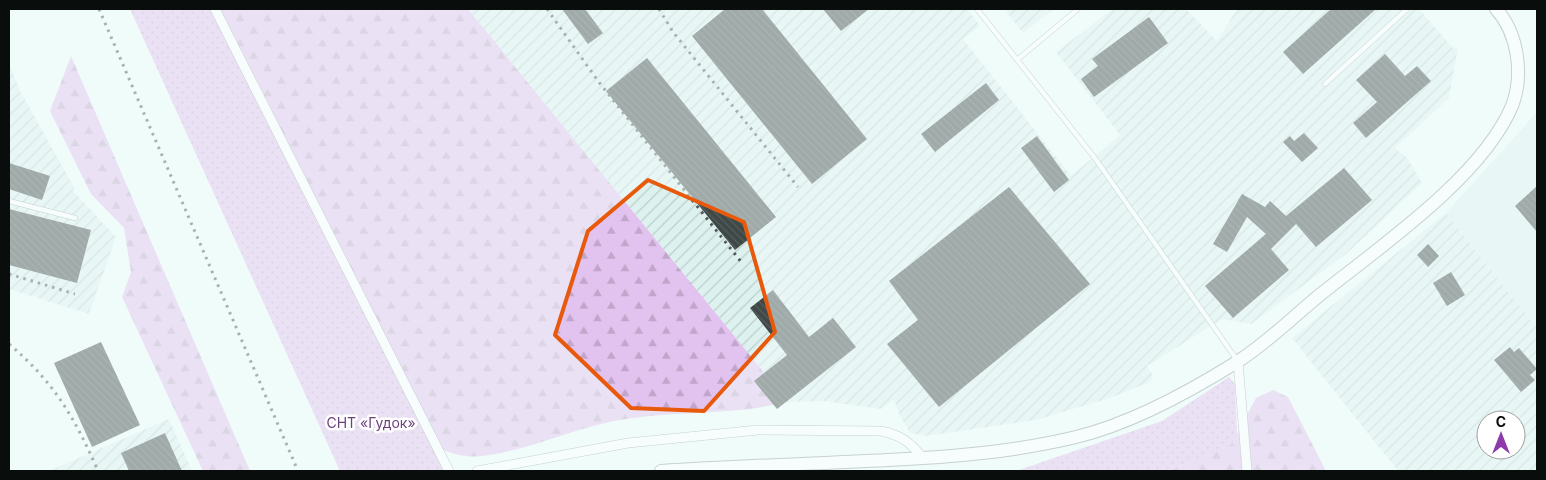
<svg xmlns="http://www.w3.org/2000/svg" width="1546" height="480" font-family="Inter,sans-serif">
<style>
.built{fill:#ddf2ef}
.industrial{fill:url(#industrial-furrows);fill-rule:evenodd}
.grass{fill:url(#grass-dots)}
.forest{fill:url(#forest-firs)}
.building{fill:url(#building-back-hatch)}
.lines{fill:none;stroke-linecap:round;stroke-linejoin:round}
.lane-casing{stroke:#939f9d;stroke-width:5.5}
.street-casing{stroke:#939f9d;stroke-width:10}
.secondary-casing{stroke:#939f9d;stroke-width:14}
.lane{stroke:#fff;stroke-width:4.5}
.street{stroke:#fff;stroke-width:9}
.secondary{stroke:#fff;stroke-width:12}
.rail{stroke:#525857;stroke-width:3;stroke-dasharray:2.5 5;stroke-linecap:butt}
.marked{fill:none;stroke:#e8590c;stroke-width:4;stroke-linejoin:round}
.labels{text-anchor:middle;dominant-baseline:central;stroke-width:5;stroke-linejoin:round;paint-order:stroke}
.park-label{font-size:14px;fill:#6c427a;stroke:#fff}
</style>
<defs>
<pattern id="industrial-furrows" width="10" height="10" patternUnits="userSpaceOnUse" patternTransform="scale(1.25)"><rect width="10" height="10" fill="#ddf2ef"/><path d="M-1 1l2-2M0 10L10 0M9 11l2-2" fill="none" stroke="#bccecc"/></pattern>
<pattern id="grass-dots" width="8" height="8" patternUnits="userSpaceOnUse" patternTransform="scale(1.25)"><rect width="8" height="8" fill="#e2c2ee"/><path d="M2 2h.1M6 6h.1" fill="none" stroke="#c1a6cb" stroke-width="1.8" stroke-linecap="round"/></pattern>
<pattern id="forest-firs" width="22" height="20" patternUnits="userSpaceOnUse" patternTransform="scale(1.25)"><rect width="22" height="20" fill="#e2c2ee"/><path d="M5 1l3.5 6h-7zM16 11l3.5 6h-7z" fill="#c1a6cb"/></pattern>
<pattern id="building-back-hatch" width="6" height="6" patternUnits="userSpaceOnUse" patternTransform="scale(1.25)"><rect width="6" height="6" fill="#3e4847"/><path d="M-1 5l2 2M0 0l6 6M5-1l2 2" fill="none" stroke="#565e5d"/></pattern>
</defs>
<rect width="100%" height="100%" fill="#f0fcfa"/>
<!-- built -->
<path class="built" d="M1537,112V328L1446,213Z"/>
<!-- industrial -->
<path class="industrial" d="M468,9H967L980,26L963,39L1071,176L1120,135L1056,52L1113,9H1186L1217,41L1237,9H1419L1453,48L1458,47L1449,98L1395,148L1408,159L1422,183L1346,254L1251,324L1222,319L1147,366L1153,376L1150,382L1110,398L1036,420L926,436L910,433L900,416L894,400L881,409L824,401L788,402Z
M1004,9H1054L1023,33Z
M9,64L20,91L74,187L73,191L116,237L89,314L9,289Z
M1446,213L1537,328V471H1398L1292,338ZM1486,420H1516V450H1486Z
M169,419L192,471H49Z"/>
<!-- grass -->
<path class="grass" d="M130,9H216L449,471H340Z
M1229,377L1235,384L1237,434L1232,445L1169,471H1016L1162,421Z"/>
<!-- forest -->
<path class="forest" d="M216,9H468L788,402C772,405 755,409 739,410C697,414 656,413 614,421C569,430 527,451 481,456C465,458 452,454 437,447Z
M71,56L250,471H203L122,297L131,272L124,228L91,194L50,111Z
M1273,390L1288,397L1326,471H1169L1231,445L1256,398Z"/>
<!-- building -->
<path class="building" d="M562,9H585L603,33L588,44Z
M725,9H762L867,139L812,184L692,36Z
M823,9H869L841,31Z
M1331,9H1376L1303,74L1283,52Z
M1149,17L1168,43L1094,97L1081,79L1098,66L1092,59Z
M1385,54L1405,76L1417,66L1431,81L1366,138L1353,123L1377,102L1356,80Z
M647,58L776,217L735,250L606,91Z
M986,83L999,100L935,152L921,134Z
M1304,133L1318,148L1302,162L1283,142L1290,136L1294,141Z
M1037,136L1069,180L1054,192L1021,148Z
M9,163L50,176L42,200L9,189Z
M1344,168L1372,200L1316,247L1296,224L1271,249L1289,270L1233,318L1205,286L1266,234L1247,217L1227,252L1213,244L1242,194L1265,207L1270,201L1286,216Z
M1537,186V232L1515,206Z
M1009,187L1090,284L939,407L887,344L918,320L889,281Z
M9,209L91,230L77,283L9,265Z
M1428,244L1439,256L1428,267L1417,255Z
M1451,272L1465,295L1447,306L1433,283Z
M773,290L809,337L833,318L856,347L777,409L754,381L787,355L750,308Z
M101,342L140,425L92,447L54,363Z
M1510,347L1514,352L1519,348L1537,369L1530,375L1535,380L1521,392L1494,360Z
M165,433L182,471H129L121,453Z"/>
<g class="lines">
<!-- lane casing -->
<g class="lane-casing">
<path id="lane" d="M977,9L1094,157L1237,360
M1018,59L1078,9
M1325,84L1407,9
M9,201L75,218"/>
</g>
<!-- street casing -->
<g class="street-casing">
<path id="street" d="M215,9L449,471
M1238,361L1247,471
M477,471L628,443L758,430L881,431C901,435 910,442 923,458"/>
</g>
<!-- secondary casing -->
<g class="secondary-casing">
<path id="secondary" d="M661,471C736,466 812,464 888,460C951,457 1014,452 1076,437C1130,424 1189,392 1237,362C1267,343 1294,316 1321,294C1381,246 1482,177 1512,106C1524,75 1518,33 1496,9"/>
</g>
<!-- lane -->
<use href="#lane" class="lane"/>
<!-- street -->
<use href="#street" class="street"/>
<!-- secondary -->
<use href="#secondary" class="secondary"/>
<!-- rail -->
<path class="rail" d="M99,9L298,471
M547,9L598,81L742,263
M659,9L673,32L798,187
M9,274L75,294
M9,344C54,382 75,418 98,471"/>
</g>
<!-- marked area -->
<path d="M0 0H1546V480H0ZM648,180L744,222L775,332L704,411L631,408L555,335L588,231Z" fill="#f0fcfa" fill-opacity=".55" fill-rule="evenodd"/>
<path class="marked" d="M648,180L744,222L775,332L704,411L631,408L555,335L588,231Z"/>
<g class="labels">
<!-- park labels -->
<g class="park-label">
<text x="371" y="422">СНТ «Гудок»</text>
</g>
</g>
<!-- border -->
<rect width="1546" height="480" fill="none" stroke="#090d0c" stroke-width="20"/>
<!-- north arrow -->
<g transform="translate(1501 435)"><circle r="24" fill="#ffffff" stroke="#9d9e9e"/>
<path d="M0-4L9 19L0 12L-9 19Z" fill="#8e3aa8"/>
<text y="-8" font-size="14" font-weight="bold" text-anchor="middle" fill="#090d0c">С</text>
</g>
</svg>
